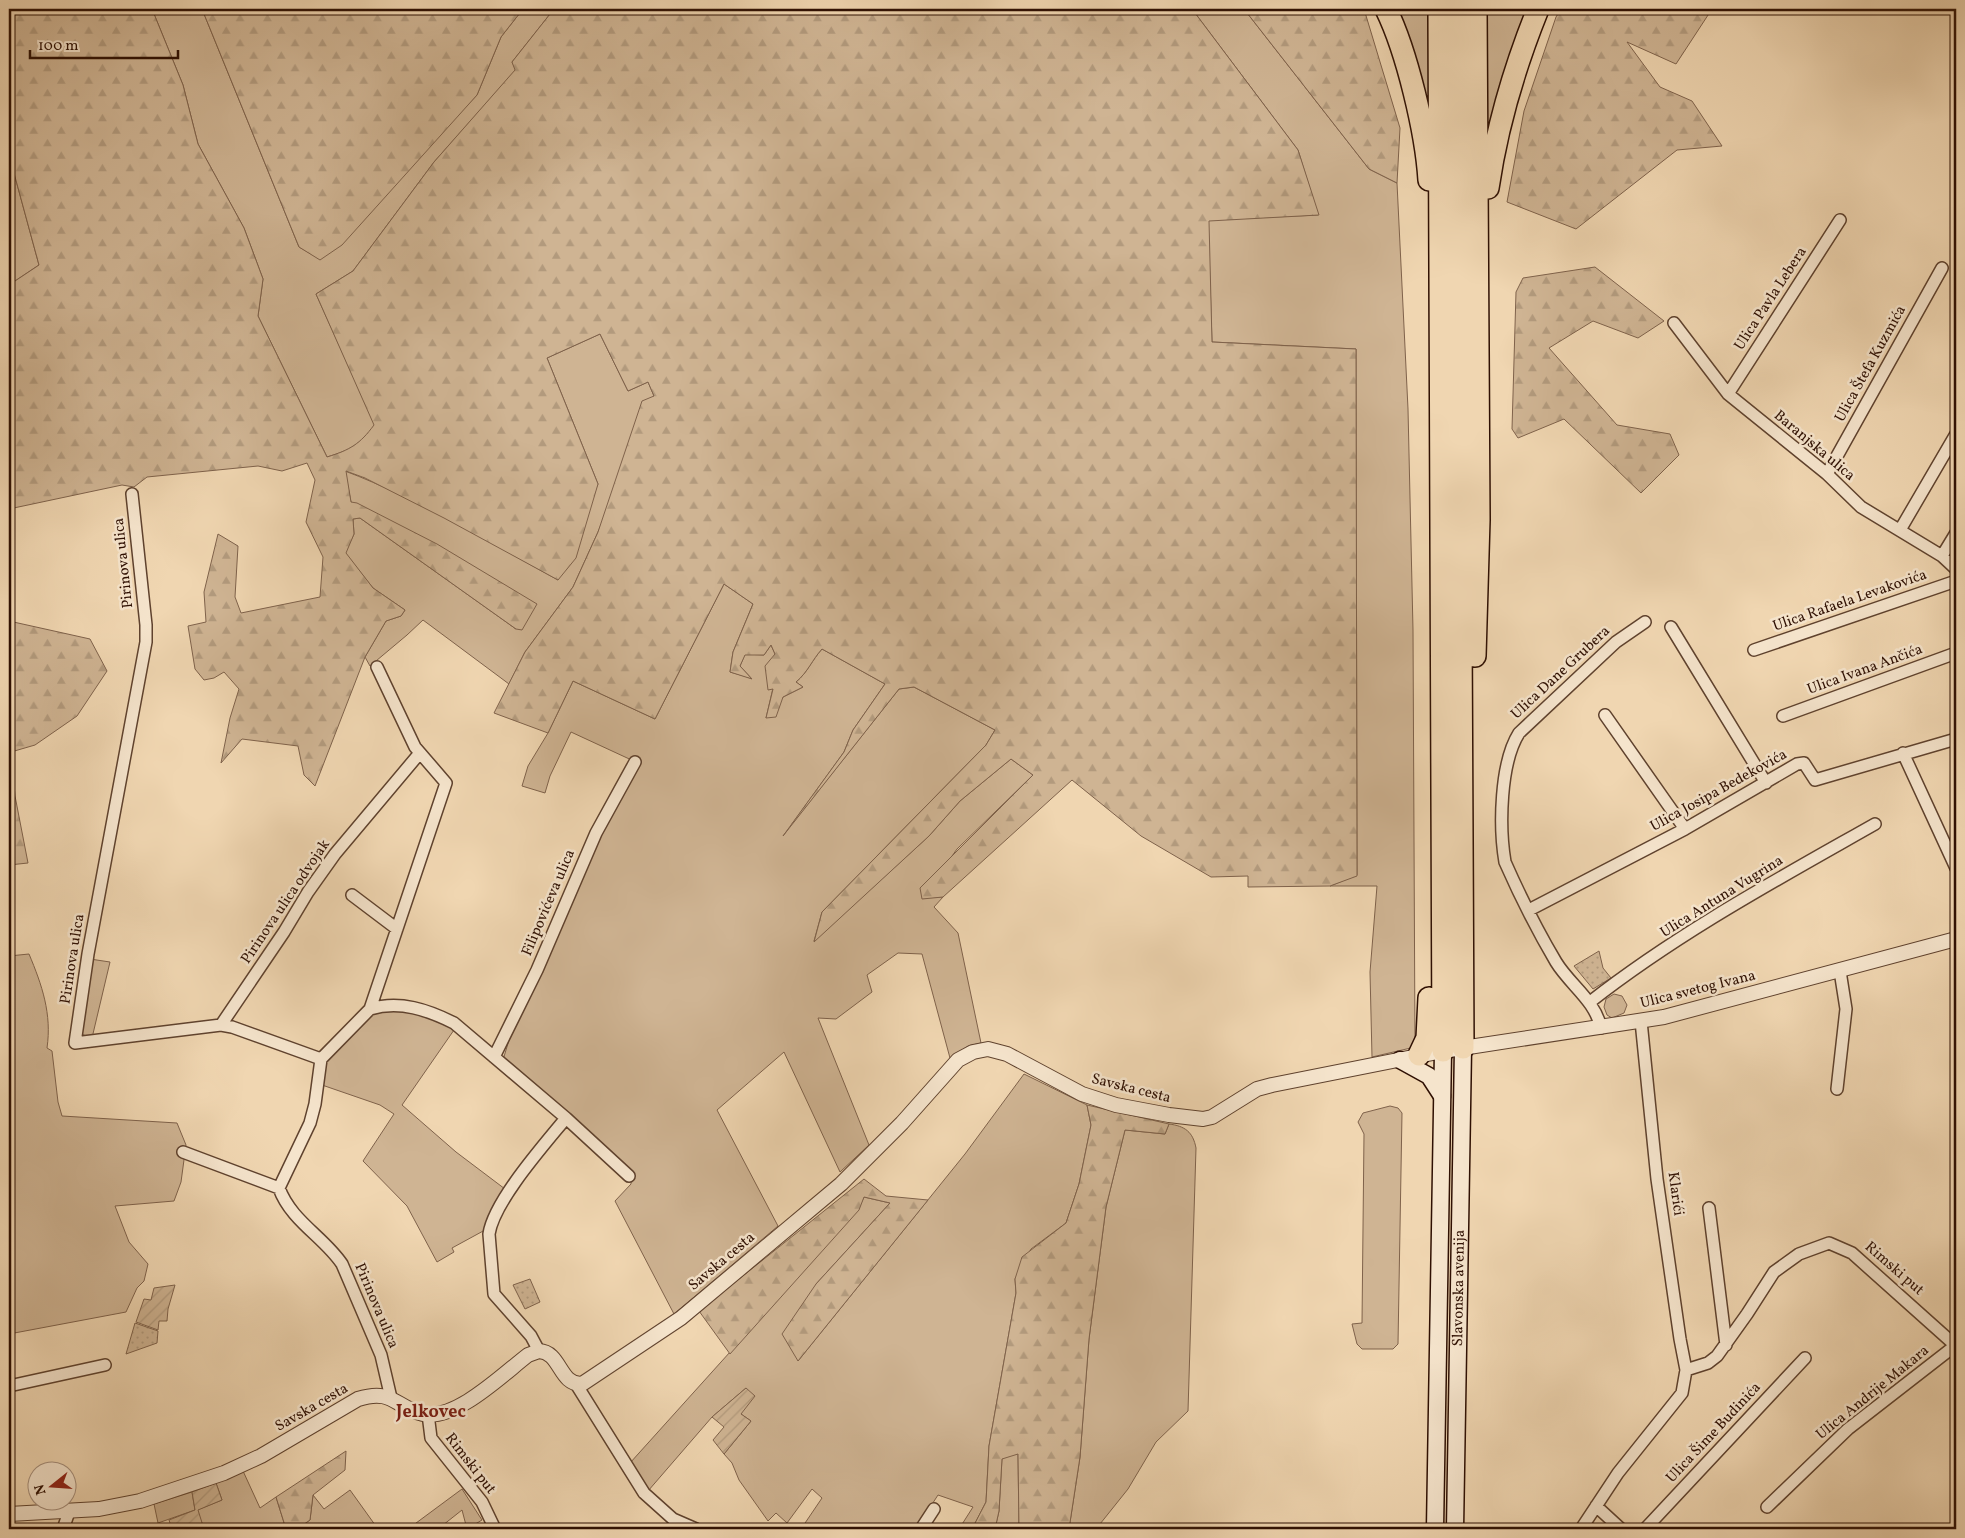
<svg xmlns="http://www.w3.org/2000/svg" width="1965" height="1538" font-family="Vollkorn,serif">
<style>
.grass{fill:#cfb493;stroke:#7f624b}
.forest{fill:url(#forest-firs);stroke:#7f624b}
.park{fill:url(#park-dots);stroke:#7f624b}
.garden{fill:url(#garden-furrows);stroke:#7f624b}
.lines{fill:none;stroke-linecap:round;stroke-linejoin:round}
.minor-casing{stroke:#5f422e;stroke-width:14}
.tertiary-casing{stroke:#5f422e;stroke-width:16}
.secondary-casing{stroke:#2f1003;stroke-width:19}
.motorway-casing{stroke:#2f1003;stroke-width:24}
.minor{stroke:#f5e4cc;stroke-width:11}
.tertiary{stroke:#f5e4cc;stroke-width:14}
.secondary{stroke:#f5e4cc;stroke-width:16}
.motorway{stroke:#f0d6b1;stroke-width:21}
.labels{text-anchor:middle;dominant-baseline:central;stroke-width:5;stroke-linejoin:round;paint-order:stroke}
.street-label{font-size:15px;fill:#2f1003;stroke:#f5e4cc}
.quarter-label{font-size:18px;font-weight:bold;fill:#7a1f14;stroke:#f5e4cc}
</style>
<defs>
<pattern id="forest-firs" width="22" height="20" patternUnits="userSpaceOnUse" patternTransform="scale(1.25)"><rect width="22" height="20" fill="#cfb493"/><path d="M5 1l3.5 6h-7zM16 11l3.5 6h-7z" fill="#b29a7d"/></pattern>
<pattern id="park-dots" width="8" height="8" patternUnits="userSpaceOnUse" patternTransform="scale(1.25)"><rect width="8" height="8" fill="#cfb493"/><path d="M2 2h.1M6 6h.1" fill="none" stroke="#b29a7d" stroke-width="1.8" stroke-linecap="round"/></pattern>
<pattern id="garden-furrows" width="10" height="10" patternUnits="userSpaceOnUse" patternTransform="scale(1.25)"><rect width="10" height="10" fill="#cfb493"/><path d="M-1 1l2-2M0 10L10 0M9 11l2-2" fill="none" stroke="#b29a7d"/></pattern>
</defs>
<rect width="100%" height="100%" fill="#f0d6b1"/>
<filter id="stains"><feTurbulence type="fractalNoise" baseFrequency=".004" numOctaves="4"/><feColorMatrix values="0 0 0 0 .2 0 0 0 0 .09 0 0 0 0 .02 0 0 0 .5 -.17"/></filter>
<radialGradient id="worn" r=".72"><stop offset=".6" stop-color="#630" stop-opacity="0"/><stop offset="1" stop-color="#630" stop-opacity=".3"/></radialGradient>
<!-- grass -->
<path class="grass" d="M152,9H202L299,247L320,259L477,95L501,37L523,9H554L512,62L516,70L434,162L353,271L316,294L375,425C360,444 351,450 327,457L258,316L263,279L244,228L198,144L183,85Z
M1192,9H1244L1369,169L1397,183L1408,409L1413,630L1415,1047L1372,1057L1370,972L1377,886H1330L1357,875L1356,349L1212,342L1208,220L1318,215L1298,150Z
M1391,9H1428L1429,138Z
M1481,9H1533L1485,174Z
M9,160L11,162L39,265L9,285Z
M600,334L628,391L648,382L654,396L598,532L573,587L525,652L509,684L423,620L407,635L370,666L365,657L386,621L401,616L405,610L373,588L345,553L354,534L353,519L360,518L516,629L351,502L345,471C419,499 489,542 558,580L598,484L547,358Z
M724,584L753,604L733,652L730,672L751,678L740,666L745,654L764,655L771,645L775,654L769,689L773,688L766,718L783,697L803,687L796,682C807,673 812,660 822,649L885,684L853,730L844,752L792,824L899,689L914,687L995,730L986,745L822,912L814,941L929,836L960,801L1011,759L1033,775L957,849L922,898L943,897L934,907L958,933L981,1043L968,1046L950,1058L922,954L898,953L867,975L872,992L836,1019L818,1018L869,1145L840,1172L784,1052L717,1110L778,1226L674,1314L615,1201L631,1184V1175L503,1060L509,1040L528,1001L584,867L638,763L571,732L550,776L545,793L522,786L528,766L548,733L573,681L655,719Z
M29,954C42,985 52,1014 47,1048L52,1051L58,1102L62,1116L177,1123L186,1145L181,1182L174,1201L115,1206L129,1242L148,1264L144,1281L137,1288L126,1312L9,1334V956Z
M90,959L110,962L92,1038L81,1034Z
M1614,994L1622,996L1627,1005L1624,1013L1612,1018L1607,1015L1604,1007L1606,999Z
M378,1011C413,1011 423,1011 454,1030L402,1105L456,1152L505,1189L485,1230L452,1248L454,1252L437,1262L407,1206L363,1161L394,1114L380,1105L322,1085L326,1060L366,1018Z
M1024,1074L1087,1105L1091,1125L1079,1184L1066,1223L1031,1249L1015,1279L1016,1293L989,1446L986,1502L972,1529H959L973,1507L938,1495L916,1529H801L822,1498L812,1489L787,1523L776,1513L768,1521L739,1480L732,1463L724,1454L751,1421L741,1414L746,1388L712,1417L648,1491L630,1463L858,1210L864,1197L890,1203L816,1284L798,1361L965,1154Z
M1390,1106L1398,1108L1402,1113L1398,1344L1393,1349H1362L1357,1344L1352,1324L1362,1323L1364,1134L1358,1122L1363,1113Z
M1169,1124C1185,1126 1193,1132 1196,1148L1188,1411L1156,1442L1128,1489L1100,1524V1529H1069L1080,1457L1089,1339L1106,1207L1125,1130L1165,1134Z
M1018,1453L1019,1529H995L999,1511L1002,1458Z
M243,1471L260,1508L276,1497L286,1529H204L197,1510L222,1500L216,1483Z
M462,1489L482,1520L467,1529L462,1510L438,1529H408Z
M350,1490L378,1529H332L328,1524L321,1529H297L310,1520L313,1495L324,1509Z
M192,1492L195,1510L158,1523L154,1504Z"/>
<!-- forest -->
<path class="forest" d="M9,9H152L183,85L198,144L244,228L263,279L258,316L327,457C350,450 360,444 374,425L316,294L353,271L434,162L515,70L512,62L554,9H1192L1298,150L1319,215L1209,221L1212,342L1356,349L1357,876L1330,886L1248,887V876L1211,877L1141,836L1072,780L943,897L922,899L920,888L1033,775L1011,759L960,801L929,836L814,942L822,912L986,745L995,730L914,687L899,689L783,836L844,752L853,730L885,684L822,649C812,660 808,672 796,682L803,687L783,697L776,717L766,718L773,689L768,690L765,666L775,654L771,645L764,655H745L740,666L752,679L730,672L733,652L753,604L724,584L655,719L573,681L548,733L494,713L525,652L573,587L598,532L642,401L654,396L648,382L628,391L600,334L547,358L598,484L576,558L558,580L444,518L365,478L346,471L351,502L357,503L437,544L537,604L522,630L516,629L360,518L353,519L354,534L346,553L373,588L405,610L401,616L386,621L365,657L315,786L304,775L298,746L242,739L221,763L230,718L239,689L224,672L214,678L204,680L195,669L188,626L206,622L204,592L218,534L238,546L235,597L241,613L320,597L323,557L306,522L315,480L307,463L282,471L258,466L147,477L134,487L122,485L9,509V285L39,265L11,162L9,160Z
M202,9H523L501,37L477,95L342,245L320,260L299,247Z
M1244,9H1364L1400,128L1397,183L1369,169Z
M1561,9H1712L1676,64L1627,42L1660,87L1692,101L1722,146L1677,150L1576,229L1507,202L1524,111L1556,17Z
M1595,267L1664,321L1638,338L1593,321L1549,348L1617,425L1670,434L1679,455L1641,493L1564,419L1518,438L1512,429L1516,292L1523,278Z
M9,621L90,639L107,671L77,716L35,745L11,752L15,796L28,863L9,865Z
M1087,1105L1169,1124L1165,1134L1125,1130L1106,1207L1089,1339L1080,1457L1069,1529H1019L1018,1454L1002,1459L999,1511L995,1529H972L986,1502L989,1446L1016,1293L1015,1279L1022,1257L1066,1223L1079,1184L1091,1125Z
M864,1179L886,1196L928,1200L798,1361L782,1334L816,1284L890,1203L864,1197L859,1210L730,1354L699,1311Z
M346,1451L345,1470L313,1495L310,1520L297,1529H286L276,1497Z"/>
<!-- park -->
<path class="park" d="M1599,951L1603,968L1611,978L1593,989L1574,966Z
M530,1279L540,1302L525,1309L513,1285Z
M135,1323L158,1331L157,1343L126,1354Z"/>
<!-- garden -->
<path class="garden" d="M175,1285L168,1309L167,1321H159L158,1330L136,1322L144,1299L151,1300L154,1288Z
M746,1388L755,1396L741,1414L751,1421L724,1454L713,1440L724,1427L712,1417Z
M216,1483L222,1500L198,1510L204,1529H172L169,1520L195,1510L192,1492Z"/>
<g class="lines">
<!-- minor casing -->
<g class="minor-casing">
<path id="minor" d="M1674,323L1728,394L1827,474L1861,507L1942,556L1956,569
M1728,394L1840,220
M1827,474L1942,268
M132,494L146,625V642L88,954L75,1043L221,1025L232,1027L321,1059
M1900,530L1956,434
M1942,556L1956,533
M1671,627L1766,783
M1754,650L1956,581
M377,667L415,747L446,783L370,1009L321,1059L315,1104L310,1123L279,1188C291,1221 324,1237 342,1264L381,1355L391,1398
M1605,715L1685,829
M1783,716L1956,653
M1903,753L1956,868
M352,895L397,929
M1529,910L1685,829L1797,764L1804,763L1815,780L1956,739
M1590,1002C1678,933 1778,879 1875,824
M370,1009C400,1000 428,1010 454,1023L566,1118C544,1145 494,1201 489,1234L494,1294L531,1336L539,1351
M1641,1021L1657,1179L1680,1339L1686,1370
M221,1025L284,932L308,892L335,854L419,754
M1601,1028C1595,1000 1570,985 1556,962C1537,930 1520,896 1505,862C1499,827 1500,763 1519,733L1616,642L1645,622
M494,1057L537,970L596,833L635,762
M1837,1089L1846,1009L1840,971
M566,1118L629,1176
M183,1152L279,1188
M1709,1208L1726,1345
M576,1384L644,1493L673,1519L696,1529
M9,1386L105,1365
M428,1414L431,1438L482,1502L495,1529
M1596,1506L1621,1529
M1767,1507L1848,1429L1956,1345
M63,1529L69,1512
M921,1529L934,1509
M1581,1529L1618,1473L1682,1393L1686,1370L1708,1363L1717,1356L1747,1314L1774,1272L1799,1254L1829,1243L1852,1253L1956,1346
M1645,1529L1805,1358"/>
</g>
<!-- tertiary casing -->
<g class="tertiary-casing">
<path id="tertiary" d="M9,1514L99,1509L140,1501L224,1473L261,1456L358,1399C393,1388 394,1407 423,1414C456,1421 503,1374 528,1355L539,1351C561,1352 559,1385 582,1384L681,1318L841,1184L902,1123L958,1060L973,1052L988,1049L1007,1054L1082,1094L1116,1105L1169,1115L1203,1119L1212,1117L1257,1089L1272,1085L1443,1051L1664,1017L1956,939"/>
</g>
<!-- secondary casing -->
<g class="secondary-casing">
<g id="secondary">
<path d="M1400,1060L1429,1076L1442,1096"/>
<path d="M1435,1529L1443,1051"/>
<path id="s1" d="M1455,1529L1463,1048"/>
</g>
</g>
<!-- motorway casing -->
<g class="motorway-casing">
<path id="motorway" d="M1386,9C1407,52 1426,132 1429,180
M1439,9L1443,1051
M1458,9L1463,1048
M1488,188C1497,126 1515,66 1538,9
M1475,656L1479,520L1476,9
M1419,1055L1427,1038L1429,998"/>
</g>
<!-- minor -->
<use href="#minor" class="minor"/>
<!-- tertiary -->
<use href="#tertiary" class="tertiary"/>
<!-- secondary -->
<use href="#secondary" class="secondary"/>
<!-- motorway -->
<use href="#motorway" class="motorway"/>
</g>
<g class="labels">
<!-- street labels -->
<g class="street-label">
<text transform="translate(1771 299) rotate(-57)">Ulica Pavla Lebera</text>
<text transform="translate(1871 364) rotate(-61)">Ulica Štefa Kuzmića</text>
<text transform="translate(1814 446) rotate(40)">Baranjska ulica</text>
<text transform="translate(124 563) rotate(-96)">Pirinova ulica</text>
<text transform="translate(1850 601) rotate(-19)">Ulica Rafaela Levakovića</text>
<text transform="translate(1865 670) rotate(-20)">Ulica Ivana Ančića</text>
<text transform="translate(1561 673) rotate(-43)">Ulica Dane Grubera</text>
<text transform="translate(1719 791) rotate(-29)">Ulica Josipa Bedekovića</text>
<text transform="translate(1722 897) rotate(-32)">Ulica Antuna Vugrina</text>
<text transform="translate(286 902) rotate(-56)">Pirinova ulica odvojak</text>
<text transform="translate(549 903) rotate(-67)">Filipovićeva ulica</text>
<text transform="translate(73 959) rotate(-81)">Pirinova ulica</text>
<text transform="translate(1698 990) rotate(-14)">Ulica svetog Ivana</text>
<text transform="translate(1131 1089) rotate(14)">Savska cesta</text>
<text transform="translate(1675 1194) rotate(82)">Klarići</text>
<text transform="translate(722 1262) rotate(-40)">Savska cesta</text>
<text transform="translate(1894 1269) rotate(41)">Rimski put</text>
<text stroke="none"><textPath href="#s1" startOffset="241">Slavonska avenija</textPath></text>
<text transform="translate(376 1306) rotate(67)">Pirinova ulica</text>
<text transform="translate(1873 1393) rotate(-39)">Ulica Andrije Makara</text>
<text transform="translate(312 1408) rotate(-30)">Savska cesta</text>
<text transform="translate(1714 1433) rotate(-47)">Ulica Šime Budinića</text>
<text transform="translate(470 1464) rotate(52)">Rimski put</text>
</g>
<!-- quarter labels -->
<g class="quarter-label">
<text x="431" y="1412">Jelkovec</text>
</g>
</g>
<!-- margin -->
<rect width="1965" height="1538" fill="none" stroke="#f0d6b1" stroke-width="30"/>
<rect x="10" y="10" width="1945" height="1518" fill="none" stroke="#2f1003" stroke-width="2.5"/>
<rect x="15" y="15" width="1935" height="1508" fill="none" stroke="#2f1003"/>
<!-- north arrow -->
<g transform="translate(52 1486) rotate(253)"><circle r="24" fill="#f5e4cc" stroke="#a68f7c"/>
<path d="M0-4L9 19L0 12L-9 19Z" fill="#8f2418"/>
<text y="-8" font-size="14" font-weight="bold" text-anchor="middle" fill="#2f1003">N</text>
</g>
<!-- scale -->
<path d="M30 50v8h148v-8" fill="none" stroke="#2f1003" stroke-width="2.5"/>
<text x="38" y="50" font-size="15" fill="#2f1003" stroke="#f5e4cc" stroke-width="4" paint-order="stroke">100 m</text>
<rect width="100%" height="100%" filter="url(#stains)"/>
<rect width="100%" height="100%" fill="url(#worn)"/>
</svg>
